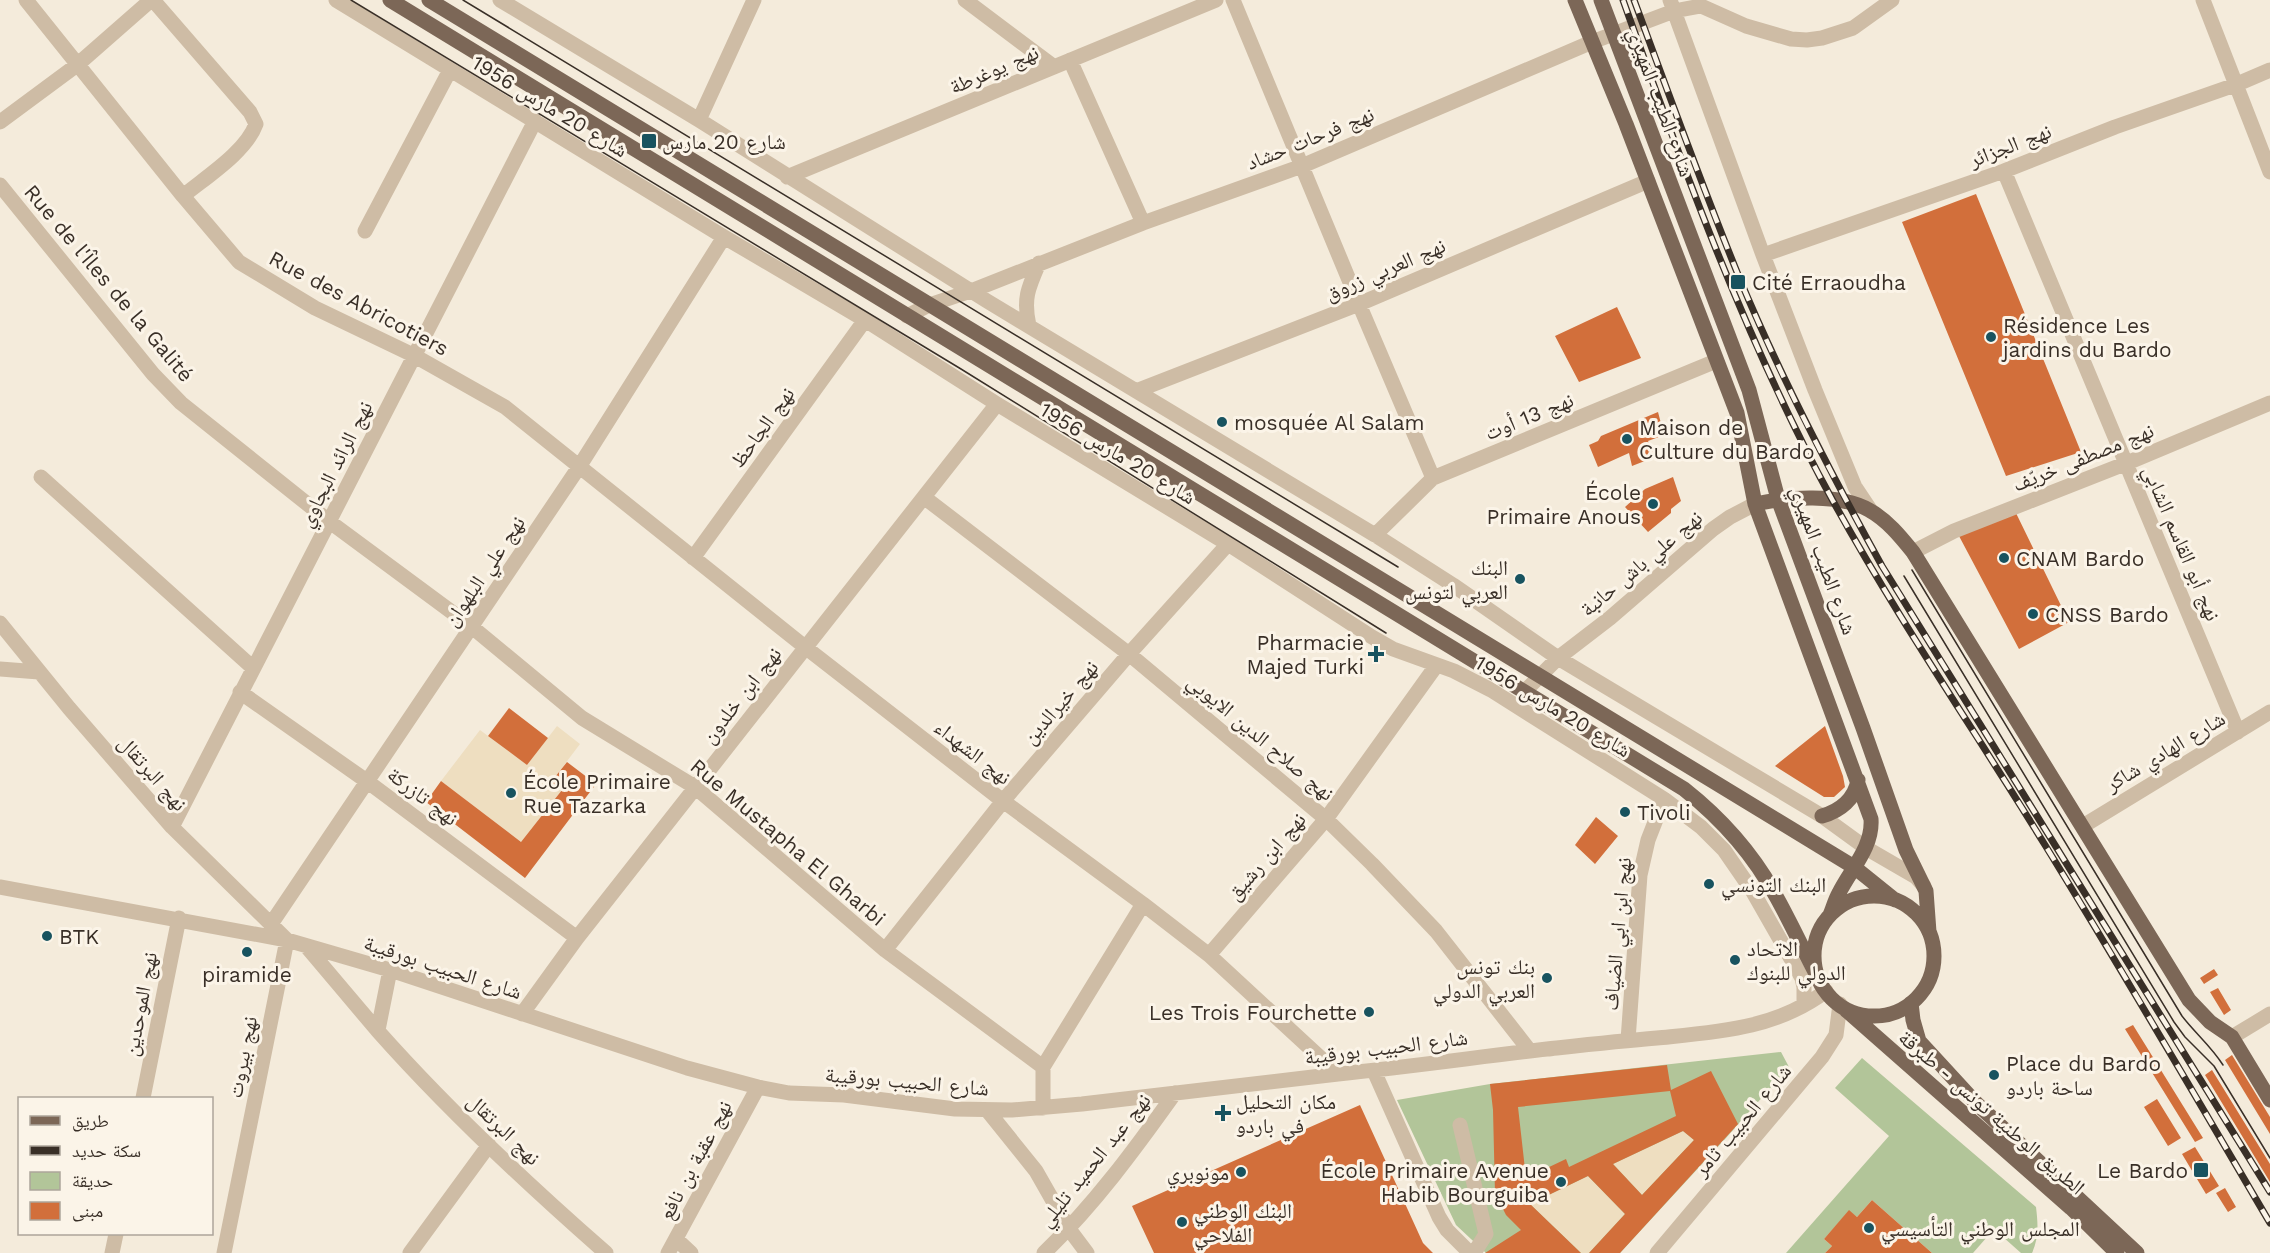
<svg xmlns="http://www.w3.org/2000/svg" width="2270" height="1253" font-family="'Work Sans','Noto Naskh Arabic',sans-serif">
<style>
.green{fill:#b2c599}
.plaza{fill:#eedec0}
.building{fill:#d26f3b;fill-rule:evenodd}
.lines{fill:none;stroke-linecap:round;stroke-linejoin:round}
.minor{stroke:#cebca5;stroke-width:15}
.major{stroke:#7c6757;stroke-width:15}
.tram{stroke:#392f27;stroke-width:1.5}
.rail-casing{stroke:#392f27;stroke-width:7}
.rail{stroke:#fbf4e8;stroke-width:4.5;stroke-dasharray:14;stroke-linecap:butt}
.poi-dot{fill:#18535f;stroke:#fbf4e8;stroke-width:2}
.labels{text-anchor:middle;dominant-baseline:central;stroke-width:6;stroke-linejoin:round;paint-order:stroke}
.street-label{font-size:21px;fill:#392f27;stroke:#fbf4e8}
.poi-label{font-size:21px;fill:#392f27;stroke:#fbf4e8;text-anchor:start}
</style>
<rect width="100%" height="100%" fill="#f4ebdb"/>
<!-- green -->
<path class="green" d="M1781,1052L1789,1067L1726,1138L1620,1253H1486L1456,1225L1397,1100L1490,1084Z
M1862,1058L2036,1207C2038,1223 2039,1238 2032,1253H2021L1994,1229L1973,1253H1932L1872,1200L1857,1217L1849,1211L1824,1239L1832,1246L1825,1253H1786L1889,1136L1835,1088Z"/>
<!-- plaza -->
<path class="plaza" d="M557,726L580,744L552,781L562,790L521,842L441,781L480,730L527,765Z
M1683,1131L1694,1140L1642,1195L1613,1164Z
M1588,1176L1625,1214L1589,1253H1581L1530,1204Z"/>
<!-- building -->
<path class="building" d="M1976,194L2081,452L2006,476L1902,222Z
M1617,307L1641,358L1579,382L1555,336Z
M1658,412L1664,435L1648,441L1655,457L1632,466L1629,453L1598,467L1589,445L1598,441L1601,436Z
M1673,477L1681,501L1671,509V513L1648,532L1625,507L1645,489Z
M2015,511L2069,622L2019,649L1959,536Z
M509,708L548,738L527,765L488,736Z
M1825,726L1843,776L1845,787L1834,797H1824L1775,766Z
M567,762L596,784L525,878L426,802L441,781L521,842L562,790L551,782Z
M1596,817L1618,836L1595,864L1575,845Z
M2214,969L2218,975L2204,984L2200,978Z
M2218,988L2231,1010L2224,1015L2210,992Z
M2133,1025L2203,1138L2195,1142L2125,1029Z
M2232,1055L2270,1117V1134L2225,1060Z
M1667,1065L1671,1090L1711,1071L1738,1124L1620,1253H1589L1625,1214L1588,1176L1530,1204L1581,1253H1485L1521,1230L1506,1215L1495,1193L1493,1110L1490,1084ZM1670,1091L1676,1116L1569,1167L1566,1159L1526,1178L1518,1107ZM1683,1131L1694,1140L1642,1195L1613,1164Z
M2212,1070L2270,1164V1182L2205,1075Z
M2157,1099L2181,1138L2168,1146L2144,1107Z
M1360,1105L1423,1243L1433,1253H1154L1132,1206Z
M2195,1147L2219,1186L2206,1194L2182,1154Z
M2225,1188L2236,1207L2228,1212L2216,1193Z
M1872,1200L1932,1253H1825L1832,1246L1824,1239L1849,1210L1857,1217Z"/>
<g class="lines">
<!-- minor -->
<path class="minor" d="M26,0L183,196L239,262L315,308L413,355L505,407L805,647L1003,801L1143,904L1209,955L1338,1074
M153,0L250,112L256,124C246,152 206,177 183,196
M336,0L724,237L865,320L997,404L1228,544L1372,637L1393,649L1454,671L1491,690L1664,799L1701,827L1724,850L1753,892L1802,978L1804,987V1005
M500,0L699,120L987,301L1375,535L1453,585L1558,658L1822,816L1866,848L1916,877L1924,886
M965,0L1053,66
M1233,0L1359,304L1433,478
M1670,0L1763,255L1815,390L1855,487L1871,511
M2203,0L2270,172
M1070,60L1143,223
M699,120L754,0
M0,122L77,65L151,0
M2004,171L2238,732
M787,177L1216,0
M0,185L153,374L181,403L330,522L472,627L582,718L695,787L885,950L1043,1067V1108
M365,231L450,70
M1763,255L2004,171L2115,127L2235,85L2270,70
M907,316L929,305L971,291L1143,223L1302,166L1592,42L1674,11L1701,6L1746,26L1791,39L1807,40L1822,38L1853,28L1892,0
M1029,326C1023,299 1028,288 1039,263
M1136,391L1359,304L1648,181
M41,477L253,668
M925,498L1129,654L1326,819L1372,864L1436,931L1530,1051
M1375,535L1433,478L1716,361
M1913,552L1954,531L2127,463L2270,403
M693,558L865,320
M0,623L69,708L172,827L287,940L224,1253
M0,669L39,672
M1525,691L1558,658L1610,618L1713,529L1730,517L1755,504
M240,692L368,782L577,938
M2083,826L2270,712
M172,827L535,121
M0,887L287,940L390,970L687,1068L758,1087L789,1093L844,1095L955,1109L1012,1110L1082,1104L1338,1074C1408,1067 1478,1057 1547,1049C1584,1045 1620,1041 1657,1038C1717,1032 1776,1029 1826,991
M271,924L579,467L724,237
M306,946C330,974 353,1002 377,1030C447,1109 526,1183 606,1253
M885,950L1003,801L1129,654L1228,544
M1209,955L1326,819L1436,666
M522,1014L577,938L997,404
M378,1030L390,970
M2232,1037L2270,1014
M1628,1040L1640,875L1648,840L1664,799
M1043,1067L1143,904
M1374,1071L1439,1217L1447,1230L1470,1253
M143,1098L179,918
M987,1110L1036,1171L1069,1229L1087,1253
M1460,1125L1486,1234L1474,1253
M676,1239L691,1253
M112,1253L116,1234
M410,1253L489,1145
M668,1253L758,1087
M1044,1253C1094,1205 1135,1149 1175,1093
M1657,1253L1822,1057L1836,1035L1840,1004"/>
<!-- major -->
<path class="major" d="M390,0L1684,789C1722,819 1754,855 1777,898C1792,925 1805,954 1820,981
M429,0L1854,867L1895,900
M1575,0L1626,124L1737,413L1755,504L1871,819C1873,847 1851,869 1839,893C1835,900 1833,908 1830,915
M1601,0L1749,390L1778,499L1863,728L1906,850L1926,891L1929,932
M1755,504C1787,497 1839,493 1869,510C1887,520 1900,536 1913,552L2189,1000L2210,1022L2232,1037L2270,1100
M1822,816C1840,811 1855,799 1858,780
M1814 956a60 60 0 1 1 120 0a60 60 0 1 1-120 0Z
M1911,1003L1913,1020L1919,1041L1976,1103L2137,1253
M1846,1010L2071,1208L2117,1253"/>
<!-- tram -->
<path class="tram" d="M351,0L961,369L1386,633
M463,0L1398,567
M1912,570L2182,1016C2195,1033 2211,1046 2223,1065
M1904,576L2174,1022L2185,1037L2214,1066L2270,1158"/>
<!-- rail casing -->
<g class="rail-casing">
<path id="rail" d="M1623,0C1684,170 1746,342 1833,501C1898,619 1975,731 2045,845C2122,970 2196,1097 2270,1223
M1634,0C1668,92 1702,186 1739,277C1780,376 1830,472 1882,566L2270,1192"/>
</g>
<!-- rail -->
<use href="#rail" class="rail"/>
</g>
<!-- markers -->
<g class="poi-dot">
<rect x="641" y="133" width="16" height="16" rx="3"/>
<rect x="1730" y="274" width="16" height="16" rx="3"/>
<circle cx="1991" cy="337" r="6"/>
<circle cx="1222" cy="422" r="6"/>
<circle cx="1627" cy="439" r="6"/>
<circle cx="1653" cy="504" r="6"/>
<circle cx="2004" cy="558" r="6"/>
<circle cx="1520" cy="579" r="6"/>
<circle cx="2033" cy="614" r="6"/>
<path d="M1373 645h6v6h6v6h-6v6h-6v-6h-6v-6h6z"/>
<circle cx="511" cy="793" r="6"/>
<circle cx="1625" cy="812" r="6"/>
<circle cx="1709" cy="884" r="6"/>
<circle cx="47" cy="936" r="6"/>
<circle cx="247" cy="952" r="6"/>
<circle cx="1735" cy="960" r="6"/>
<circle cx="1547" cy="978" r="6"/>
<circle cx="1369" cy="1012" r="6"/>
<circle cx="1994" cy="1075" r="6"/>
<path d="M1220 1104h6v6h6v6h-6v6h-6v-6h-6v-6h6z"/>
<rect x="2193" y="1162" width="16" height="16" rx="3"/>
<circle cx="1241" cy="1172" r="6"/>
<circle cx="1561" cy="1182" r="6"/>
<circle cx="1182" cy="1222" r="6"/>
<circle cx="1869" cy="1228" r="6"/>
</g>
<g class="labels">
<!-- street labels -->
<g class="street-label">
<text transform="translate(994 69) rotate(-23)">نهج يوغرطة</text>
<text transform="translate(1661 102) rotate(70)">شارع الطيب المهيري</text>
<text transform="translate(550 106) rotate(31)">شارع 20 مارس 1956</text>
<text transform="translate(1310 138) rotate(-22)">نهج فرحات حشاد</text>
<text transform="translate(2010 145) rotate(-21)">نهج الجزائر</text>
<text transform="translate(1385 269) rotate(-23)">نهج العربي زروق</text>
<text transform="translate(109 283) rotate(50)">Rue de l'Îles de la Galité</text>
<text transform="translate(359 303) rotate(28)">Rue des Abricotiers</text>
<text transform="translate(1529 416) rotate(-22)">نهج 13 أوت</text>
<text transform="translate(762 427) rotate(-54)">نهج الجاحظ</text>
<text transform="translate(1118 453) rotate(31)">شارع 20 مارس 1956</text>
<text transform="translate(2083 457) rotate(-22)">نهج مصطفى خريّف</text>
<text transform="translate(335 464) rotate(-63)">نهج الرائد البجاوي</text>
<text transform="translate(2182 543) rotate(67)">نهج أبو القاسم الشابي</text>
<text transform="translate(1824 560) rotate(70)">شارع الطيب المهيري</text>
<text transform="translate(1641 563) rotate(-40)">نهج علي باش حانبة</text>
<text transform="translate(484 571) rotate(-56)">نهج علي البلهوان</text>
<text transform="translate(741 695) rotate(-52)">نهج ابن خلدون</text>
<text transform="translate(1060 702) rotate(-49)">نهج خيرالدين</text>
<text transform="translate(1553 706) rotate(31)">شارع 20 مارس 1956</text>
<text transform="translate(1261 737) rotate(40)">نهج صلاح الدين الايوبي</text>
<text transform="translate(2165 751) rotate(-31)">شارع الهادي شاكر</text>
<text transform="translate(973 752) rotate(38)">نهج الشهداء</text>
<text transform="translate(153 773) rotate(49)">نهج البرتقال</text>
<text transform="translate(423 796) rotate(37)">نهج تازركة</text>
<text transform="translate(788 842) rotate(40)">Rue Mustapha El Gharbi</text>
<text transform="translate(1266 856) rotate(-49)">نهج ابن رشيق</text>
<text transform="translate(1617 934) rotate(-85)">نهج ابن ابي الضياف</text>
<text transform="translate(443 967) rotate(18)">شارع الحبيب بورقيبة</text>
<text transform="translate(140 1004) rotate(-79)">نهج الموحدين</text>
<text transform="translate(1386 1047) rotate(-7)">شارع الحبيب بورقيبة</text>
<text transform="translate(242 1057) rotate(-79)">نهج بيروت</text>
<text transform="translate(907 1081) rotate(5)">شارع الحبيب بورقيبة</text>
<text transform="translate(1992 1112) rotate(41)">الطريق الوطنية تونس - طبرقة</text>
<text transform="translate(1742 1120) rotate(-50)">شارع الحبيب ثامر</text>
<text transform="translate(504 1129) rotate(44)">نهج البرتقال</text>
<text transform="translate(695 1160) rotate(-62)">نهج عقبة بن نافع</text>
<text transform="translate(1094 1160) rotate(-51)">نهج عبد الحميد تليلي</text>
</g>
<!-- poi labels -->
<g class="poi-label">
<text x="662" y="141">شارع 20 مارس</text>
<text x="1752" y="282">Cité Erraoudha</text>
<text x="2003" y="325">Résidence Les<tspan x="2003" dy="24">jardins du Bardo</tspan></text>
<text x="1234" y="422">mosquée Al Salam</text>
<text x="1639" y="427">Maison de<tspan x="1639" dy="24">Culture du Bardo</tspan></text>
<text x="1641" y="492" text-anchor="end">École<tspan x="1641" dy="24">Primaire Anous</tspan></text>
<text x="2016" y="558">CNAM Bardo</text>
<text x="1508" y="567" text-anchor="end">البنك<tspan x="1508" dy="24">العربي لتونس</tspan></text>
<text x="2045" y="614">CNSS Bardo</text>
<text x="1364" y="642" text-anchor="end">Pharmacie<tspan x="1364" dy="24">Majed Turki</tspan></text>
<text x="523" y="781">École Primaire<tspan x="523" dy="24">Rue Tazarka</tspan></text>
<text x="1637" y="812">Tivoli</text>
<text x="1721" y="884">البنك التونسي</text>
<text x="59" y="936">BTK</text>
<text x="1747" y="948">الاتحاد<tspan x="1747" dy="24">الدولي للبنوك</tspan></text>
<text x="1535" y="966" text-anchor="end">بنك تونس<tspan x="1535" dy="24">العربي الدولي</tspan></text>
<text x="247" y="974" text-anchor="middle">piramide</text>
<text x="1357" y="1012" text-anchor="end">Les Trois Fourchette</text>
<text x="2006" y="1063">Place du Bardo<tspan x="2006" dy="24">ساحة باردو</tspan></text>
<text x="1236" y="1101">مكان التحليل<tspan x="1236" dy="24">في باردو</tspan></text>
<text x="1549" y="1170" text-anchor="end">École Primaire Avenue<tspan x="1549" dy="24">Habib Bourguiba</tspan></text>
<text x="2188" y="1170" text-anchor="end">Le Bardo</text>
<text x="1229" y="1172" text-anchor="end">مونوبري</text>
<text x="1194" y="1210">البنك الوطني<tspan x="1194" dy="24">الفلاحي</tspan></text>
<text x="1881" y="1228">المجلس الوطني التأسيسي</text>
</g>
</g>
<!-- legend -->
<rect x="18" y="1097" width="195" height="138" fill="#fbf4e8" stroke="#ada59b" stroke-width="1.5"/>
<rect x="30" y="1116" width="30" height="9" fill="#7c6757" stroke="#ada59b" stroke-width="1.5"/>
<text x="72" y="1127" font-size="18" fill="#392f27">طريق</text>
<rect x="30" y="1146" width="30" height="9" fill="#392f27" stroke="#ada59b" stroke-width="1.5"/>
<text x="72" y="1157" font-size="18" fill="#392f27">سكة حديد</text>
<rect x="30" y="1172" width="30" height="18" fill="#b2c599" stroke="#ada59b" stroke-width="1.5"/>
<text x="72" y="1187" font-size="18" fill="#392f27">حديقة</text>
<rect x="30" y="1202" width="30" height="18" fill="#d26f3b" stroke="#ada59b" stroke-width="1.5"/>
<text x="72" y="1217" font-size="18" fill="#392f27">مبنى</text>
</svg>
